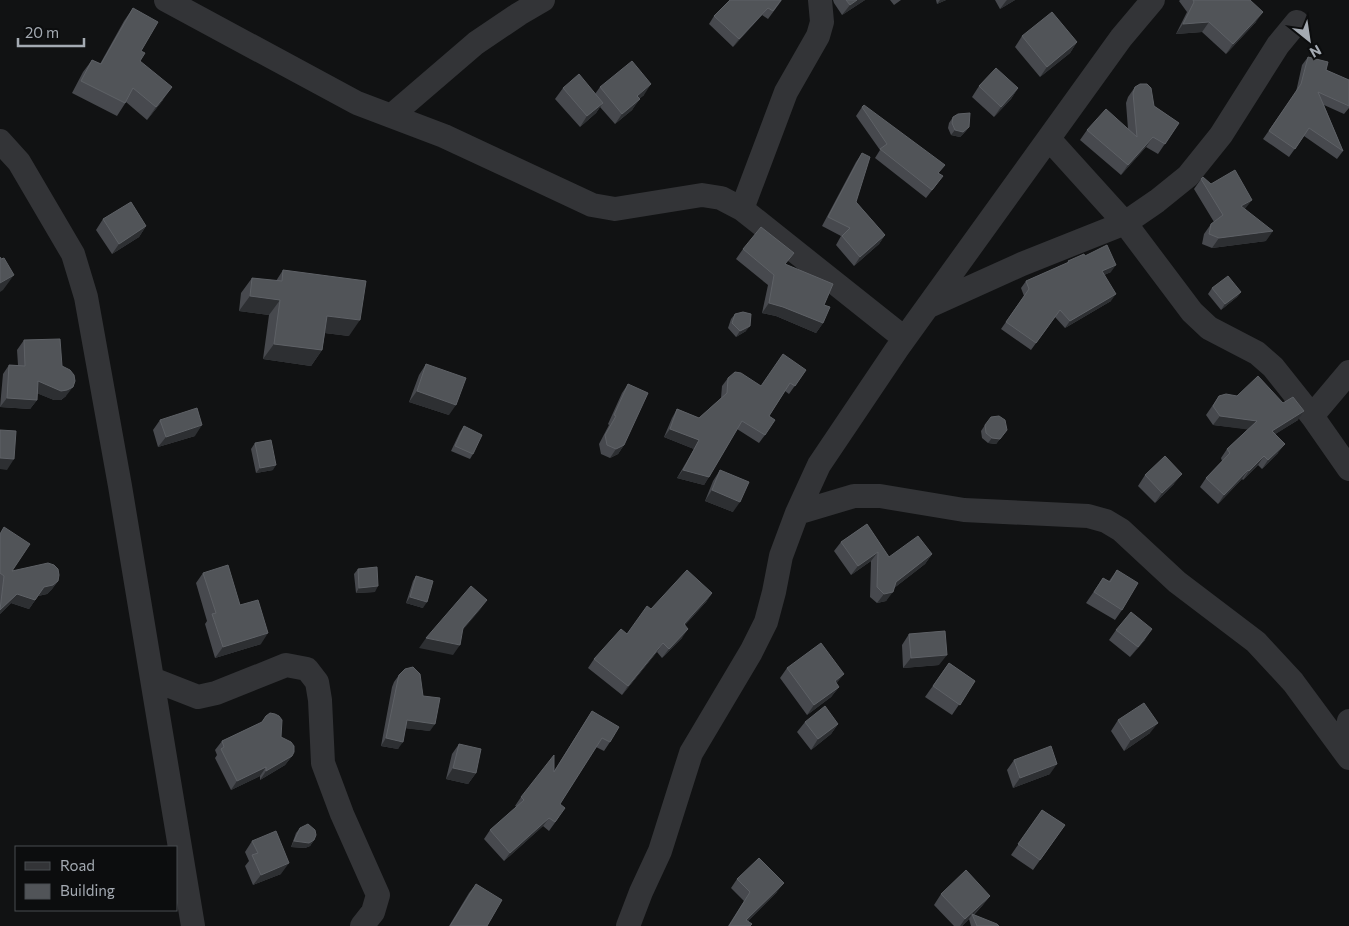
<svg xmlns="http://www.w3.org/2000/svg" width="1349" height="926" font-family="Commissioner,sans-serif">
<style>
.lines{fill:none;stroke-linecap:round;stroke-linejoin:round}
.minor{stroke:#333437;stroke-width:24}
.wall{fill:#47494e}
.shaded-wall{fill:#2d2f32}
.building{fill:#515458;stroke:#5e6166}
</style>
<rect width="100%" height="100%" fill="#111213"/>
<g class="lines">
<!-- minor -->
<path class="minor" d="M166,0L357,103L444,136L592,205L615,209L702,195L721,198L742,209L904,338
M391,116L476,43L519,14L543,0
M1049,139L1125,223L1192,312L1209,328L1257,353L1273,367L1312,416L1349,469
M0,141L19,162L73,254L86,297L120,486L193,926
M742,209L786,92L818,36L822,22L820,0
M929,306L1022,264L1125,223L1157,201L1188,176L1221,135L1278,45L1297,22
M1312,416L1349,372
M797,513L854,496H880L964,510L1088,516L1106,521L1121,530L1177,582L1256,642L1293,682L1349,758
M152,679L198,697L216,693L286,665L307,669L317,682L320,700L323,763L342,814L378,895L373,912L362,926
M1347,755V732L1349,721
M628,926L641,892L660,851L691,753L751,652L766,622L774,592L781,556L797,513L819,465L897,349L1121,38L1153,0"/>
</g>
<!-- wall -->
<path class="wall" d="M782,0L768,19L762,15L733,47L709,24L714,16Z
M833,0H865L842,15L834,3Z
M890,0H901L894,5Z
M936,0H946L937,4Z
M995,0H1015L1000,9Z
M1180,0H1250L1256,22L1226,54L1202,32L1176,34L1187,12L1179,1Z
M133,8L141,51L140,61L163,100L147,120L126,102L117,116L72,93L83,72L92,60L100,64L124,21Z
M1022,36L1077,42L1070,53L1040,77L1015,47Z
M1308,57L1326,70L1349,80V108L1344,114L1324,105L1343,151L1337,159L1304,136L1289,157L1263,139L1296,92L1302,65Z
M979,86L1018,88L1011,99L994,117L972,97Z
M600,87L644,95L639,99L632,110L615,124L600,107L596,113L580,127L555,99L563,88L595,94Z
M1135,87L1154,106L1179,123L1158,154L1146,147L1121,175L1080,140L1087,130L1128,129L1126,103L1128,97Z
M862,107L939,173L937,184L926,198L875,158L880,150L856,116Z
M953,117L969,127L965,132L960,137L951,135L948,128L949,123Z
M862,153L856,202L885,235L879,244L854,266L836,245L841,236L822,226L856,162Z
M1201,179L1245,210L1266,241L1212,248L1202,244L1204,234L1211,224L1214,222L1194,189Z
M103,219L146,226L139,237L112,254L96,230Z
M743,249L786,265L824,305L823,323L816,333L776,316L762,313L768,285L736,259Z
M1085,256L1111,272L1104,275L1111,301L1065,328L1055,317L1031,350L1001,329L1024,296L1021,288L1026,281L1067,263L1068,261Z
M283,270L349,336L325,333L322,350L311,366L263,359L269,315L239,311L241,293L252,278L276,281Z
M1212,288L1241,292L1237,297L1221,310L1208,294Z
M735,314L746,331L736,337L728,328L731,319Z
M24,340L62,366L66,396L61,400H54L37,393V400L30,409L0,407L3,374L9,365H18L17,350Z
M426,364L449,415L409,402L419,375Z
M806,370L789,394L785,391L769,416L765,435L759,443L737,429L704,485L677,478L694,449L664,437L672,418L677,409L699,418L721,398L722,386L728,378L761,386Z
M628,384L624,445L618,454L610,458L601,454L599,444L609,425L608,424L622,393Z
M1219,396L1298,420L1275,434L1278,453L1262,469L1258,465L1243,480L1242,479L1218,504L1200,487L1206,478L1222,461L1221,458L1227,449L1248,429L1213,425L1206,415Z
M160,420L195,436L158,447L153,430Z
M985,425L1007,430L996,444L988,443L982,438L981,431Z
M464,426L473,454L470,459L451,451L460,432Z
M255,443L273,470L256,473L251,449Z
M720,470L733,512L705,501L713,481Z
M1145,475L1174,484L1155,503L1138,486Z
M867,524L889,557L932,554L925,564L894,588L886,601L877,603L870,597L871,561L851,575L834,551L841,542Z
M0,534L12,571L58,581L52,589L47,594L38,596L29,609L11,603L0,614Z
M358,569L375,592L356,593L354,574Z
M1117,570L1122,610L1115,620L1086,603L1103,578L1109,581Z
M203,573L240,605L261,644L215,658L205,624L207,621L196,583Z
M416,576L423,608L406,603L413,581Z
M712,593L706,602L685,625L682,638L662,658L657,652L622,695L588,668L594,659L627,634L651,609Z
M1116,630L1145,640L1130,657L1109,640Z
M909,634L939,665L903,668L902,645Z
M949,663L975,681L952,715L925,697Z
M787,668L839,687L831,697L807,715L780,678Z
M399,675L423,696L430,731L406,728L398,749L381,746L392,687L394,682Z
M592,711L610,742L604,751L596,747L560,804L559,817L549,831L543,826L504,861L484,839L490,830L517,807L515,806L521,797L554,771Z
M266,716L281,737L292,756L285,765L260,780V776L231,790L215,758L217,755L215,750L222,741L261,723Z
M1118,720L1150,733L1124,751L1111,731Z
M805,722L838,724L831,734L811,750L797,732Z
M459,744L476,773L468,784L446,779L452,754Z
M1014,760L1050,774L1013,788L1007,770Z
M1042,810L1065,825L1033,870L1011,855Z
M300,828L314,840L310,846L305,848L291,847L296,833Z
M252,841L281,874L253,885L245,866L249,861L245,852Z
M737,879L777,892L747,922L750,926H728L744,901L731,888Z
M476,884L487,926H449L469,893Z
M941,894L990,896L982,906L974,915L999,926H971L969,919L962,926H954L934,905Z"/>
<!-- shaded-wall -->
<path class="shaded-wall" d="M857,0H865L842,15L850,5Z
M940,0H946L937,4Z
M1007,0H1015L1000,9L1006,1Z
M768,8L762,15L733,47L739,39Z
M1263,12L1256,22L1226,54L1233,44Z
M1209,22L1202,32L1176,34L1183,24Z
M1077,42L1070,53L1040,77L1047,67Z
M651,84L644,95L629,107L637,96Z
M172,87L163,100L147,120L156,107Z
M1018,88L1011,99L994,117L1001,107Z
M640,99L632,110L615,124L622,114Z
M603,103L596,113L580,127L587,116Z
M969,127L965,132L960,137L951,135L955,130Z
M1153,137L1146,147L1121,175L1128,165Z
M1252,200L1245,209L1241,206Z
M146,226L139,237L112,254L119,244Z
M1273,231L1266,241L1212,248L1219,238Z
M885,235L879,244L854,266L860,257Z
M1116,265L1111,272L1097,278L1102,271Z
M14,275L3,290L0,292V283Z
M1241,292L1237,297L1221,310L1225,304Z
M1116,294L1111,301L1065,328L1070,321Z
M250,296L280,300L269,315L239,311Z
M769,303L783,307L823,323L816,333L776,316L762,313Z
M327,316L360,320L349,336L316,332Z
M750,326L746,331L736,337L740,331Z
M274,344L322,350L311,366L263,359Z
M38,381L73,387L66,396L61,400H54L31,391Z
M417,391L456,405L449,415L409,402Z
M7,398L37,400L30,409L0,407Z
M1304,411L1298,420L1266,440L1272,431Z
M1220,416L1257,421L1251,430L1213,425Z
M202,425L195,436L158,447L166,437Z
M670,429L699,440L694,449L664,437Z
M1007,430L996,444L988,443L992,438Z
M1285,444L1278,453L1262,469L1268,460Z
M624,445L618,454L610,458L616,449Z
M1264,456L1258,465L1243,480L1249,471Z
M0,458L14,459L7,470L0,469Z
M276,465L273,470L256,473L260,468Z
M683,470L709,477L704,485L677,478Z
M1248,470L1242,479L1218,504L1224,495Z
M1182,474L1174,484L1155,503L1162,493Z
M712,490L740,502L733,512L705,501Z
M878,552L871,561L851,575L858,566Z
M932,554L925,564L889,592L896,582Z
M58,581L52,589L47,594L38,596L29,609L11,603L0,614V610L17,594L44,587Z
M378,586L375,592L356,593L359,588Z
M893,592L886,601L877,603L884,594Z
M712,593L706,602L677,633L684,624Z
M410,597L427,602L423,608L406,603Z
M487,600L480,610L456,638L463,628Z
M688,629L682,638L662,658L669,649Z
M1152,629L1145,640L1130,657L1138,647Z
M268,633L261,644L215,658L223,647Z
M426,638L460,645L453,655L419,648Z
M663,643L657,652L622,695L628,686Z
M947,655L939,665L903,668L911,658Z
M844,674L836,684L835,681Z
M839,687L831,697L807,715L814,705Z
M407,720L435,724L430,731L402,728Z
M1158,723L1150,733L1124,751L1131,740Z
M838,724L831,734L811,750L818,739Z
M386,738L403,742L398,749L381,746Z
M292,756L285,765L260,780L266,771Z
M1057,764L1050,774L1013,788L1020,778Z
M266,767L260,776L231,790L237,781Z
M453,768L476,773L468,784L446,779Z
M549,818L543,826L504,861L510,853Z
M314,840L310,846L305,848L291,847L294,841Z
M289,863L281,874L253,885L261,875Z
M784,883L777,892L743,926L746,920Z
M990,896L982,906L973,915L972,914L969,919L962,926H960L965,919Z"/>
<!-- building -->
<path class="building" d="M730,0H781L773,11L768,8L739,39L714,16Z
M846,0H857L850,5Z
M1193,0H1250L1263,12L1233,44L1209,22L1183,24L1194,2Z
M133,8L158,22L141,51L145,53L140,61L172,87L156,107L133,88L125,103L81,81L92,60L101,64Z
M1052,12L1077,42L1047,67L1022,36Z
M1308,57L1328,62L1326,70L1349,80V106L1318,92L1343,151L1309,128L1295,149L1269,131L1301,84Z
M632,61L651,84L637,96L640,99L622,114L600,87Z
M996,68L1018,88L1001,107L979,86Z
M579,74L603,103L587,116L563,88Z
M1140,84H1147L1151,88L1154,106L1179,123L1165,144L1153,137L1128,165L1087,130L1106,109L1137,137L1133,93L1135,87Z
M864,105L945,165L938,173L943,176L932,190L880,149L887,144L862,107Z
M970,113L969,127L963,132L955,130L952,123L953,117L958,114Z
M862,153L870,157L856,202L885,235L860,257L842,236L850,228L828,217Z
M1235,170L1252,200L1241,206L1273,231L1219,238L1209,234L1211,224L1223,215L1201,179L1203,177L1211,184Z
M131,202L146,226L119,244L103,219Z
M761,227L794,253L785,264L833,284L824,305L830,307L823,323L783,307L769,303L774,275L743,249Z
M1107,245L1116,265L1102,271L1116,294L1070,321L1060,310L1036,343L1006,322L1029,289L1026,281L1069,262L1068,261L1084,254L1085,256Z
M0,257L1,259L4,258L14,275L0,283Z
M283,270L366,281L360,320L327,316L322,350L274,344L280,300L250,296L252,278L282,281Z
M1228,276L1241,292L1225,304L1212,288Z
M743,312L751,314L750,326L740,331L732,323L735,314Z
M60,339L62,366L70,370L74,375L75,381L73,387L67,390L61,391L38,381L37,400L7,398L9,365L25,366L24,340Z
M783,354L806,370L795,386L790,383L769,416L775,420L765,435L742,421L709,477L683,470L699,440L670,429L677,409L699,418L727,393L728,378L735,372L741,373L761,386Z
M426,364L466,378L456,405L417,391Z
M1258,376L1283,403L1293,397L1304,411L1272,431L1285,444L1268,460L1264,456L1249,471L1248,470L1224,495L1206,478L1230,453L1227,449L1257,421L1220,416L1213,406L1219,396L1226,394L1237,396Z
M628,384L648,393L624,445L616,449L607,445L605,435L616,416L614,415Z
M197,408L202,425L166,437L160,420Z
M999,416L1005,420L1007,430L1000,439L992,438L986,433L985,425L991,417Z
M464,426L482,435L473,454L455,446Z
M0,430L16,431L14,459L0,458Z
M271,440L276,465L260,468L255,443Z
M1165,456L1182,474L1162,493L1145,475Z
M720,470L749,482L740,502L712,490Z
M867,524L889,557L918,536L932,554L896,582L893,592L884,594L877,587L878,552L858,566L841,542Z
M4,527L30,544L12,571L48,563L54,565L58,569L59,575L58,581L53,585L44,587L35,600L17,594L0,610L4,576L0,573V534Z
M228,565L240,605L258,600L268,633L223,647L212,614L216,613L203,573Z
M377,567L378,586L359,588L358,569Z
M687,570L712,593L684,624L688,629L669,649L663,643L628,686L594,659L621,629L627,634L647,606L651,609Z
M1117,570L1138,583L1122,610L1094,592L1103,578L1110,582Z
M416,576L433,581L427,602L410,597Z
M471,586L487,600L463,628L460,645L426,638Z
M1131,612L1152,629L1138,647L1116,630Z
M945,631L947,655L911,658L909,634Z
M821,643L844,674L835,681L839,687L814,705L787,668Z
M949,663L975,681L960,705L933,686Z
M413,667L420,674L423,696L440,698L435,724L407,720L403,742L386,738L398,679L399,675L405,669Z
M1144,703L1158,723L1131,740L1118,720Z
M825,706L838,724L818,739L805,722Z
M592,711L619,727L610,742L602,738L560,804L565,808L555,822L549,818L510,853L490,830L524,800L521,797L554,755V772Z
M270,713L275,714L279,716L282,720L281,737L291,742L294,746V752L292,756L266,771V767L237,781L221,749L224,747L222,741L262,722L266,716Z
M459,744L481,749L476,773L453,768Z
M1051,746L1057,764L1020,778L1014,760Z
M1042,810L1065,825L1040,860L1018,844Z
M308,824L315,830L316,835L314,840L309,843L294,841L300,828Z
M276,831L289,863L261,875L252,855L258,853L252,841Z
M759,858L784,883L746,920L752,924L750,926H729L750,892L737,879Z
M966,870L990,896L965,919L941,894Z
M476,884L502,900L487,926H450Z
M972,914L997,924L999,926H977Z"/>
<!-- legend -->
<rect x="15" y="846" width="162" height="65" fill="#0c0d0e" stroke="#494c50"/>
<rect x="25" y="862" width="25" height="8" fill="#333437" stroke="#494c50"/>
<text x="60" y="871" font-size="15" fill="#a4aab2">Road</text>
<rect x="25" y="884" width="25" height="15" fill="#515458" stroke="#494c50"/>
<text x="60" y="896" font-size="15" fill="#a4aab2">Building</text>
<!-- north arrow -->
<g transform="translate(1309 40) rotate(150)" stroke="#0c0d0e" stroke-width="4" paint-order="stroke">
<path d="M0-4L9 19L0 12L-9 19Z" fill="#a4aab2"/>
<text y="-8" font-size="14" font-weight="bold" text-anchor="middle" fill="#a4aab2">N</text>
</g>
<!-- scale -->
<path d="M18 38v8h66v-8" fill="none" stroke="#a4aab2" stroke-width="2.5"/>
<text x="25" y="38" font-size="15" fill="#a4aab2" stroke="#0c0d0e" stroke-width="4" paint-order="stroke">20 m</text>
</svg>
